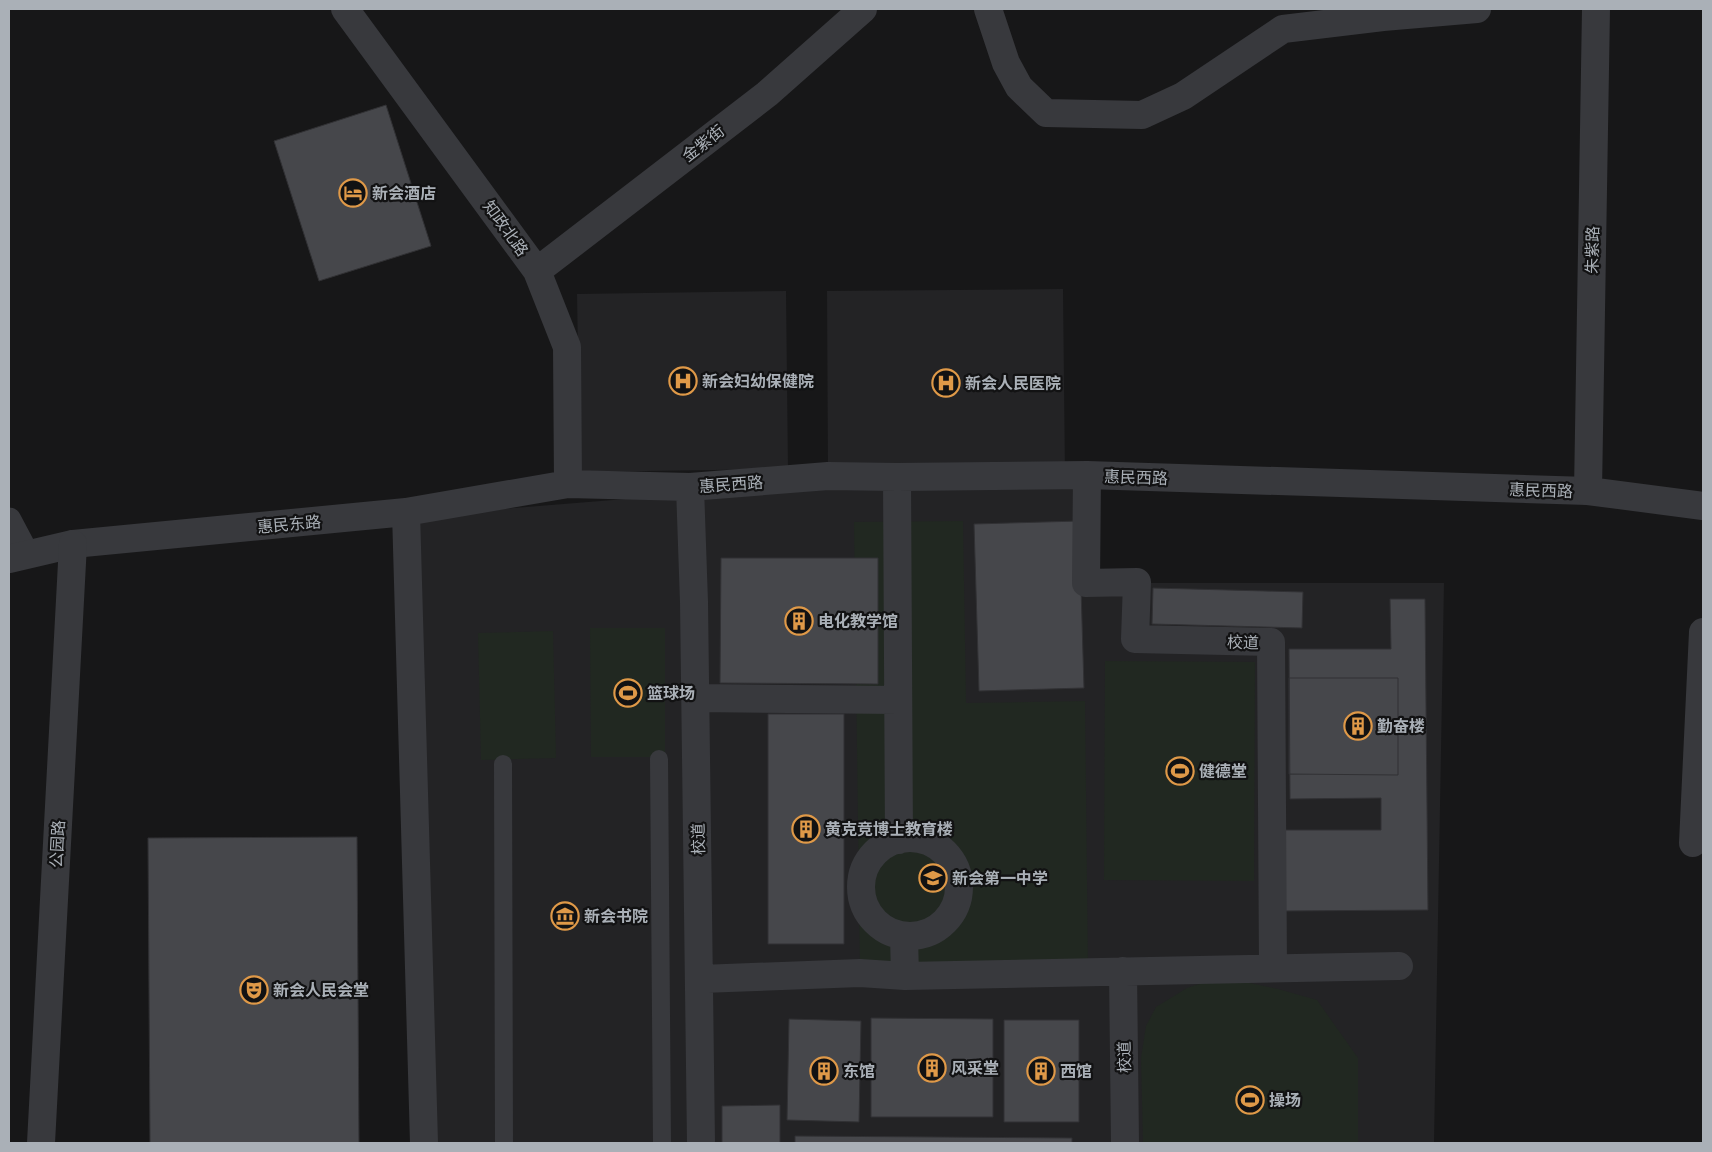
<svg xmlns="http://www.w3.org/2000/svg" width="1712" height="1152" font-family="Manrope,'Noto Sans SC',sans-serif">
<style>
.built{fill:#232325}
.green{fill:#212821}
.building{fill:#46474b;stroke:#313134}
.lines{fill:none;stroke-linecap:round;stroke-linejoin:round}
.service{stroke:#38393d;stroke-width:18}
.pedestrian{stroke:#38393d;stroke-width:25}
.minor{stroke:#38393d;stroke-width:28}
.tertiary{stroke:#38393d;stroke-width:28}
.labels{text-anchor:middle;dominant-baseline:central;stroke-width:4.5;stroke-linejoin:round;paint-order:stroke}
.street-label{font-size:16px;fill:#aab0b7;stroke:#121213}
.poi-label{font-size:16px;font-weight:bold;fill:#aab0b7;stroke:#121213;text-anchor:start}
</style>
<rect width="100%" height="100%" fill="#171718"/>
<!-- built -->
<path class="built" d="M1063,289L1065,475H1087L1086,583H1444L1434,1143H436L417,516L897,477L828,476L827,291Z
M786,291L788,469L580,472L577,294Z"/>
<!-- green -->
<path class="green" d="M963,521L966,703L1085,701L1088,971L860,973L854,522Z
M590,628H665V757H591Z
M553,631L556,758L481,760L478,633Z
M1105,661L1255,662L1254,881L1104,880Z
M1221,977L1278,989L1317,1000L1358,1058V1143H1143L1141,1058L1146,1026L1156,1007L1187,988Z"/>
<!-- building -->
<path class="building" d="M386,105L431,246L319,281L274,141Z
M1079,521L1084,688L979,691L974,524Z
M721,558H878V684L720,683Z
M1153,588L1303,592L1302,628L1152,624Z
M1390,599H1425L1428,910L1282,911V830H1381V798L1290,799L1289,649H1391Z
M1289,678H1398V775L1289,774Z
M768,714H844V944H768Z
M357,837L359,1143H150L148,838Z
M871,1018L993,1019V1117H871Z
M789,1019L861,1021L859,1122L787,1120Z
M1004,1020H1079V1122H1004Z
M780,1105V1143H722V1106Z
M795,1136L1072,1138V1143H795Z"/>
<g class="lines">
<!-- service -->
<path class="service" d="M659,759L662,1143
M503,764L504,1143"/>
<!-- pedestrian -->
<path class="pedestrian" d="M9,520L27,554"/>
<!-- minor -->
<path class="minor" d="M345,9L537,271L567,347L568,484
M988,9L1006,63L1019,87L1046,113L1142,115L1183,96L1283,29L1383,17
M1381,9L1383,17L1477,9
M537,271L767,94L863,9
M1087,475L1086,583L1137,582L1135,639L1271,642L1273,968
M897,477L899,840
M690,487L694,602L701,1143
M406,512L424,1143
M9,559L73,544L406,512L568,484L690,487L828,476L897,477L1087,475L1588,491
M696,698L898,700
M861 887a49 49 0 1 1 98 0a49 49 0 1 1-98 0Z
M1693,843L1703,632
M904,936L905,976L1399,966
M1123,971L1125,1143
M701,979L860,973L905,976"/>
<!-- tertiary -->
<path class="tertiary" d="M1596,9L1588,491L1703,506
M41,1143L73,544"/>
</g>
<!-- icons -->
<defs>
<g id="hotel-ring" transform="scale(1.4375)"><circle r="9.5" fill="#121213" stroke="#df9948" stroke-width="1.5"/><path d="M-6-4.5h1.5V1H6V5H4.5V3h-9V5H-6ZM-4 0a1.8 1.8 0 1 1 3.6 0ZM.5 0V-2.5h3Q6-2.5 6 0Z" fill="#df9948"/></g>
<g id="hospital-ring" transform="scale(1.4375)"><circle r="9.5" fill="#121213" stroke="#df9948" stroke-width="1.5"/><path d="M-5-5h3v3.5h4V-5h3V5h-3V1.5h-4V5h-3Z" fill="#df9948"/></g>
<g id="building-ring" transform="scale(1.4375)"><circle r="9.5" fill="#121213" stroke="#df9948" stroke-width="1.5"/><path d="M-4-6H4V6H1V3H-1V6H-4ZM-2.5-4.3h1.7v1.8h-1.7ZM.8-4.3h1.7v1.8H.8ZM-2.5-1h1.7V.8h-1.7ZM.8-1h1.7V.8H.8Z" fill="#df9948"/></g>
<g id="stadium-ring" transform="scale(1.4375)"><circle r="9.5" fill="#121213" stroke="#df9948" stroke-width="1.5"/><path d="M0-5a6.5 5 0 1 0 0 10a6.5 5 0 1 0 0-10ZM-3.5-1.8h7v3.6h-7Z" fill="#df9948"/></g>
<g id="school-ring" transform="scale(1.4375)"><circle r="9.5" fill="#121213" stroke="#df9948" stroke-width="1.5"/><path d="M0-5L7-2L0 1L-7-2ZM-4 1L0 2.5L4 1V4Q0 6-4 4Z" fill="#df9948"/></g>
<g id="museum-ring" transform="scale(1.4375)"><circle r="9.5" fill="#121213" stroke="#df9948" stroke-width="1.5"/><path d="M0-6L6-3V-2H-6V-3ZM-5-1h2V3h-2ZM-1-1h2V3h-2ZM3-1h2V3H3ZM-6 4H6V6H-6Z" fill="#df9948"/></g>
<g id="theatre-ring" transform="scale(1.4375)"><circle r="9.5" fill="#121213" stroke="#df9948" stroke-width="1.5"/><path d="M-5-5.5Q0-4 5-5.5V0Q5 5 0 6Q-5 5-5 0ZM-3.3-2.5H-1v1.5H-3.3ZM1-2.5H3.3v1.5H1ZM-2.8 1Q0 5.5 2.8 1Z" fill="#df9948"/></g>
</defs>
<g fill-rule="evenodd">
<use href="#hotel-ring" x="353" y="193"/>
<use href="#hospital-ring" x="683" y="381"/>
<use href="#hospital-ring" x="946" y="383"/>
<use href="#building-ring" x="799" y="621"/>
<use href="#stadium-ring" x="628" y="693"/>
<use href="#building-ring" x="1358" y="726"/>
<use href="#stadium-ring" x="1180" y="771"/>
<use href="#building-ring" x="806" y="829"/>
<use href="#school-ring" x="933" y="878"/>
<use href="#museum-ring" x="565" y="916"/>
<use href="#theatre-ring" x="254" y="990"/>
<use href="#building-ring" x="932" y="1068"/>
<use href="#building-ring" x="824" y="1071"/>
<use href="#building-ring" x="1041" y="1071"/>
<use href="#stadium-ring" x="1250" y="1100"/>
</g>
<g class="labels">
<!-- street labels -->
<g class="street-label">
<text transform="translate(703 143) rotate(-38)">金紫街</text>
<text transform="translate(506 228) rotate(54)">知政北路</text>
<text transform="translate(1592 250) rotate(-89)">朱紫路</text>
<text transform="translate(1136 477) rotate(2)">惠民西路</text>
<text transform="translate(731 484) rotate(-4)">惠民西路</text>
<text transform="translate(1541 490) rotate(2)">惠民西路</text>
<text transform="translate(289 524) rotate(-5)">惠民东路</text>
<text transform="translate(1243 642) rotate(2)">校道</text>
<text transform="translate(698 839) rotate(-91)">校道</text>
<text transform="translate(57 844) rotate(-87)">公园路</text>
<text transform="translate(1124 1057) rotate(-91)">校道</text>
</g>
<!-- poi labels -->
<g class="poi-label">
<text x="372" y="193">新会酒店</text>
<text x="702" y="381">新会妇幼保健院</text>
<text x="965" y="383">新会人民医院</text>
<text x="818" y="621">电化教学馆</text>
<text x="647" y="693">篮球场</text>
<text x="1377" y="726">勤奋楼</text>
<text x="1199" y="771">健德堂</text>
<text x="825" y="829">黄克竞博士教育楼</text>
<text x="952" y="878">新会第一中学</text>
<text x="584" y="916">新会书院</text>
<text x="273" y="990">新会人民会堂</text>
<text x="951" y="1068">风采堂</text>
<text x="843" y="1071">东馆</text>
<text x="1060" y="1071">西馆</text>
<text x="1269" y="1100">操场</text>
</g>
</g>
<!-- border -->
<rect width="1712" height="1152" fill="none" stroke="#aab0b7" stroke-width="20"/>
</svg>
